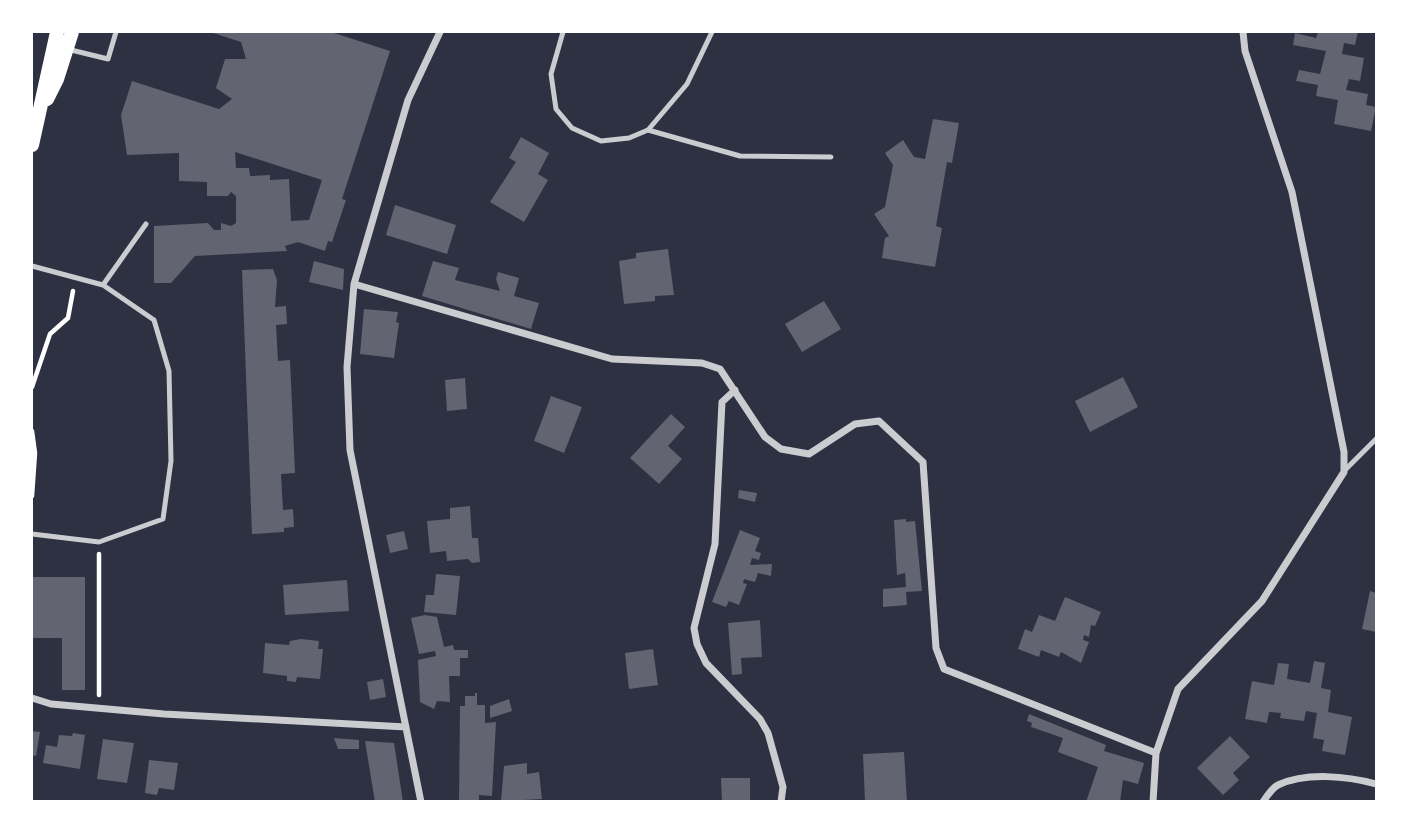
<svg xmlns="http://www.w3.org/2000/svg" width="1408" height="833" font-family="'Work Sans',sans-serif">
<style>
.building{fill:#626471;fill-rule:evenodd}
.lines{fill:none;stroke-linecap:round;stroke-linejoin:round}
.path{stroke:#fff;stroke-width:4.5}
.service{stroke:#caccd0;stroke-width:5}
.minor{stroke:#caccd0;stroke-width:7}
.secondary{stroke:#fff;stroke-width:14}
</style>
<rect width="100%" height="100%" fill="#2d3142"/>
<!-- building -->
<path class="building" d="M210,32H331L390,51L342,199L346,200L332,242L328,241L325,251L298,242L285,246L287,251L195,256L171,283H154V226L208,223L214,230H221V223L231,226L236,223V196L231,192L228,196H207V182L179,181V153L127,155L121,115L132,81L219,109L232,99L216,88L225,59H246L241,42ZM235,152L322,180L309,220L291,221L289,179L270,180V175L250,176L249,168H236Z
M1318,32H1358L1355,45L1344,43L1342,54L1364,58L1360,81L1349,79L1346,90L1368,94L1366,105L1376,107L1371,131L1334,124L1338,100L1316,96L1318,85L1296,81L1299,70L1320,74L1326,51L1293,45L1295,33L1316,38Z
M933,119L959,123L952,163L947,162L936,226L942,228L935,267L882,258L885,238L889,236L874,214L885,207L893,165L885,153L903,140L914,157L925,159Z
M521,137L549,153L538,174L548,180L524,222L490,202L516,162L509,158Z
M395,205L456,225L447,254L386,235Z
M668,249L674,295L655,296V301L624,304L619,261L636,258V253Z
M314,261L344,269L343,290L309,282Z
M433,261L459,268L455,280L500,291L496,279L498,272L519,278L514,296L539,303L531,329L422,296Z
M273,269L277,280L275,307L286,306L287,324L276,325L278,361L290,360L295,473L281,474L283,510L293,509L294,527L284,528V532L252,534L242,270Z
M824,301L841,329L802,352L785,324Z
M364,309L398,312L396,322L399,323L394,358L360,354Z
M1123,377L1138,407L1090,432L1075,401Z
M465,378L467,409L447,411L445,380Z
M551,396L582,407L564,453L534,441Z
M671,414L685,427L668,446L682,459L659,484L630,458Z
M739,490L757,493L755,502L738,498Z
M470,506L472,538H478L480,562L472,563L468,559L447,561L446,551L430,553L427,521L450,519V508Z
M906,519V522L915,521L922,591L906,592L907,605L883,607V589L906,587L905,573L897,575L894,520Z
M740,530L760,538L755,551L761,553L759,560L752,558L750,565L772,564L771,576L758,573L755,582L744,579L743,583L747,584L739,605L729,601L726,607L712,602Z
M404,531L408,549L390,553L386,535Z
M436,574L460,576L456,615L424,612L426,595H434Z
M32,577H85V690H62V638H32Z
M347,580L349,611L285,615L283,585Z
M1370,591L1376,593V632L1362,629Z
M1065,597L1101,612L1095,626L1091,625L1089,637L1084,635L1083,640L1089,642L1081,663L1061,652L1059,657L1041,650L1039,657L1018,649L1025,629L1032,632L1039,615L1055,621Z
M425,615L437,617L444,647L453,645L454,650H468V658H460V676H449L450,702L437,701L434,709L420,702L418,660L436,656L435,651L419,654L411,618Z
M760,620L762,657L741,658L742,674L732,675L728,623Z
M301,639L319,641L318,649H323L320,679L297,677L296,682L287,681V676L263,673L265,643L289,645L290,641Z
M653,649L658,685L629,689L625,653Z
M1314,661L1325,663L1321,688L1331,690L1328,712L1352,717L1345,755L1322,751L1324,740L1313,738L1317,713L1306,711L1304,721L1280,718L1281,713L1269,712L1267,723L1245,719L1252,681L1274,685L1278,663L1289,664L1287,679L1310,683Z
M383,679L386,697L370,700L367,682Z
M475,693H477V705H485V723L496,722L492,796L479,795V802H459L460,706H465V696H475Z
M509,699L512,711L490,718V706Z
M1029,714L1106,745L1104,751L1144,763L1138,784L1123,780L1120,802H1086L1098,767L1058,752L1063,738L1031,727L1032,723L1027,721Z
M32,731L40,732L36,756L32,755Z
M73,733L85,735L80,769L43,763L46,745L57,747L59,735L72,736Z
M1230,736L1250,757L1233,773L1239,780L1223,795L1197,768Z
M334,738L359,740V749H338Z
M103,739L134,743L127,783L97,779Z
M365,741L394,743L403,802H375Z
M904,752L907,802H865L863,754Z
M149,760L178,763L174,790L159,788L157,795L145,793Z
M527,763V774L539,772L542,799L501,801L504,766Z
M721,778H750V802H722Z"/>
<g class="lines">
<!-- path -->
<path class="path" d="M32,387L50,334L68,318L73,291
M32,431L35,453L32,496
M99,695V554"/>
<!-- service -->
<path class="service" d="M563,32L551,74L556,109L572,128L601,141L629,138L648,130L740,156L831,157
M67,49L108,59L116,32
M648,130L687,84L712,32
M32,266L103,285L146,224
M1344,471L1376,439
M32,534L99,542L163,519L171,461L169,371L154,320L103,285"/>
<!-- minor -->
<path class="minor" d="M354,284L612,359L702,363L720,369L765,437L781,449L809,454L855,424L879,421L923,462L936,648L944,669L1156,753
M735,390L722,402L715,544L694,628L697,644L706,663L760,719L768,733L783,787L781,802
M32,698L51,704L164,714L406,727
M421,802L350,450L347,367L354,284L408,100L440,32
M1153,802L1156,753L1178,689L1262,601L1344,472V452L1292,192L1245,51L1243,32
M1263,802C1267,796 1272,788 1278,785C1306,772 1347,776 1376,784"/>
<!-- secondary -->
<path class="secondary" d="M47,99L57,79L72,32
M32,145L57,32"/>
</g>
<!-- border -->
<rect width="1408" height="833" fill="none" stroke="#ffffff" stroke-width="66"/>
</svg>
